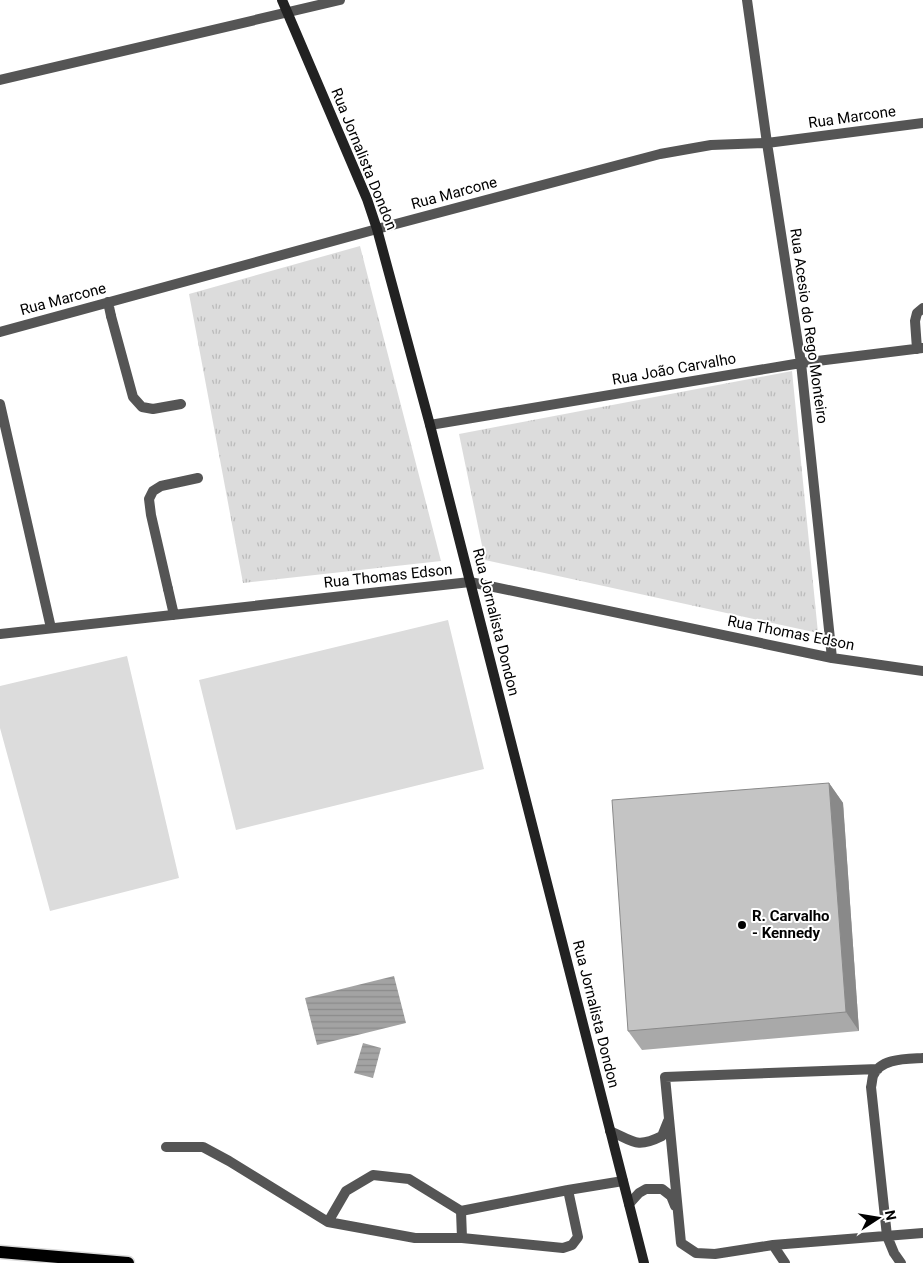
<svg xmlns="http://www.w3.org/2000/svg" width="923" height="1263" font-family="Roboto,sans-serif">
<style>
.grass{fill:url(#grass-tufts)}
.pitch{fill:#dcdcdc}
.water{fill:url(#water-rules)}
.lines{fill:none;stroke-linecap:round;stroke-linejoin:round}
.primary-casing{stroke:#dbdbdb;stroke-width:15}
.lane{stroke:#555;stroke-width:10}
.street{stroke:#555;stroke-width:10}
.secondary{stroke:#222;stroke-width:10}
.primary{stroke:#000;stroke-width:12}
.wall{fill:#a9a9a9}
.shaded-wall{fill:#898989}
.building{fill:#c4c4c4;stroke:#898989}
.poi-dot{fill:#000;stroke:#fff;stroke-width:2}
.labels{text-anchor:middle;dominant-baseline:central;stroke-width:4;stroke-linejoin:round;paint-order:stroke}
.street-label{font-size:15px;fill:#000;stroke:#fff}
.poi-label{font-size:15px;font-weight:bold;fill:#000;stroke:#fff;text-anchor:start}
</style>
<defs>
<pattern id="grass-tufts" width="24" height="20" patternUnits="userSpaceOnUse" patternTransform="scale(1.25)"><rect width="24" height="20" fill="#dcdcdc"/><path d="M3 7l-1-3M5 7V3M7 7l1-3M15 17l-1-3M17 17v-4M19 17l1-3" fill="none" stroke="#bbb"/></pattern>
<pattern id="water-rules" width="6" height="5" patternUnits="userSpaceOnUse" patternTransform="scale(1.25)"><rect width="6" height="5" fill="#a3a3a3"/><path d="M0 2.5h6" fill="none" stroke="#8b8b8b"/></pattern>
</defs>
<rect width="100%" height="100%" fill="#fff"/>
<!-- grass -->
<path class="grass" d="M360,246L441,561L243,583L189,294Z
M792,371L818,633L485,560L459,434Z"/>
<!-- pitch -->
<path class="pitch" d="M448,620L484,769L236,830L199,680Z
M127,656L179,878L50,911L0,728V686Z"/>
<!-- water -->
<path class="water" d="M394,976L406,1023L317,1045L305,998Z
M363,1043L381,1048L373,1078L354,1073Z"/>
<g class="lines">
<!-- primary casing -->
<g class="primary-casing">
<path id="primary" d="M0,1252L128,1263"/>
</g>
<!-- lane -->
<path class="lane" d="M111,316L133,397L142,407L153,409L181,404
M168,589L151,515L149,499L153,491L161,486L198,478
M878,1069L665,1077L681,1243L696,1253L715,1254L773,1245L923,1233
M610,1131C633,1141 636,1149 662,1136L668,1121
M166,1147H203L229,1161L328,1222L415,1238H462
M629,1204L639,1193L646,1189H662L671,1196L675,1206
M461,1211L462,1238L563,1248L572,1245L578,1237L568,1190
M328,1222L346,1191L373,1175L409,1179L461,1211L568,1190L623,1181
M773,1245L785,1263
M901,1263L894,1253L887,1236L871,1087C872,1084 872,1079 873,1076C880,1058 907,1059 923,1058"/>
<!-- street -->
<path class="street" d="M747,0L767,143L801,363L832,658
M0,80L340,0
M108,302L111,316
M0,332L377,229L660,154L711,145L767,143L923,123
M917,349L915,321L917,313L923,308
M0,404L51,628
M430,425L801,363L923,348
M168,589L174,615
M0,634L470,582L832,658L923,671"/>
<!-- secondary -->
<path class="secondary" d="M282,0L367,199L377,229L430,425L644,1263"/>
<!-- primary -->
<use href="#primary" class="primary"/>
</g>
<!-- wall -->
<path class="wall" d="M829,783L843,803L859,1031L642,1050L628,1031Z"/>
<!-- shaded-wall -->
<path class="shaded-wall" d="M829,783L843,803L859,1031L846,1012Z"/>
<!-- building -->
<path class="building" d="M829,783L846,1012L628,1031L612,800Z"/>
<!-- markers -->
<circle class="poi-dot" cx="742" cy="925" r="5"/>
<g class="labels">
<!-- street labels -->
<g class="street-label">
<text transform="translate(852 117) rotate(-8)">Rua Marcone</text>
<text transform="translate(364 159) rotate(68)">Rua Jornalista Dondon</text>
<text transform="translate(454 193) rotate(-15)">Rua Marcone</text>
<text transform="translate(63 299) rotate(-15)">Rua Marcone</text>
<text transform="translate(809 326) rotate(82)">Rua Acesio do Rego Monteiro</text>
<text transform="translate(674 369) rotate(-10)">Rua João Carvalho</text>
<text transform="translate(388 576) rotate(-6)">Rua Thomas Edson</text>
<text transform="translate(496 622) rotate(76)">Rua Jornalista Dondon</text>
<text transform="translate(791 633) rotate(11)">Rua Thomas Edson</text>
<text transform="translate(596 1014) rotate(76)">Rua Jornalista Dondon</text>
</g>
<!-- poi labels -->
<g class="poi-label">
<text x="752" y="916">R. Carvalho<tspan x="752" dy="17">- Kennedy</tspan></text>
</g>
</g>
<!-- north arrow -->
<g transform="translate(878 1218) rotate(78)" stroke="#ffffff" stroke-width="4" paint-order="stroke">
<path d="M0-4L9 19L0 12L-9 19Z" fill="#000000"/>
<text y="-8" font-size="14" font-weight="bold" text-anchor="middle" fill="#000000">N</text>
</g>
</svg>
